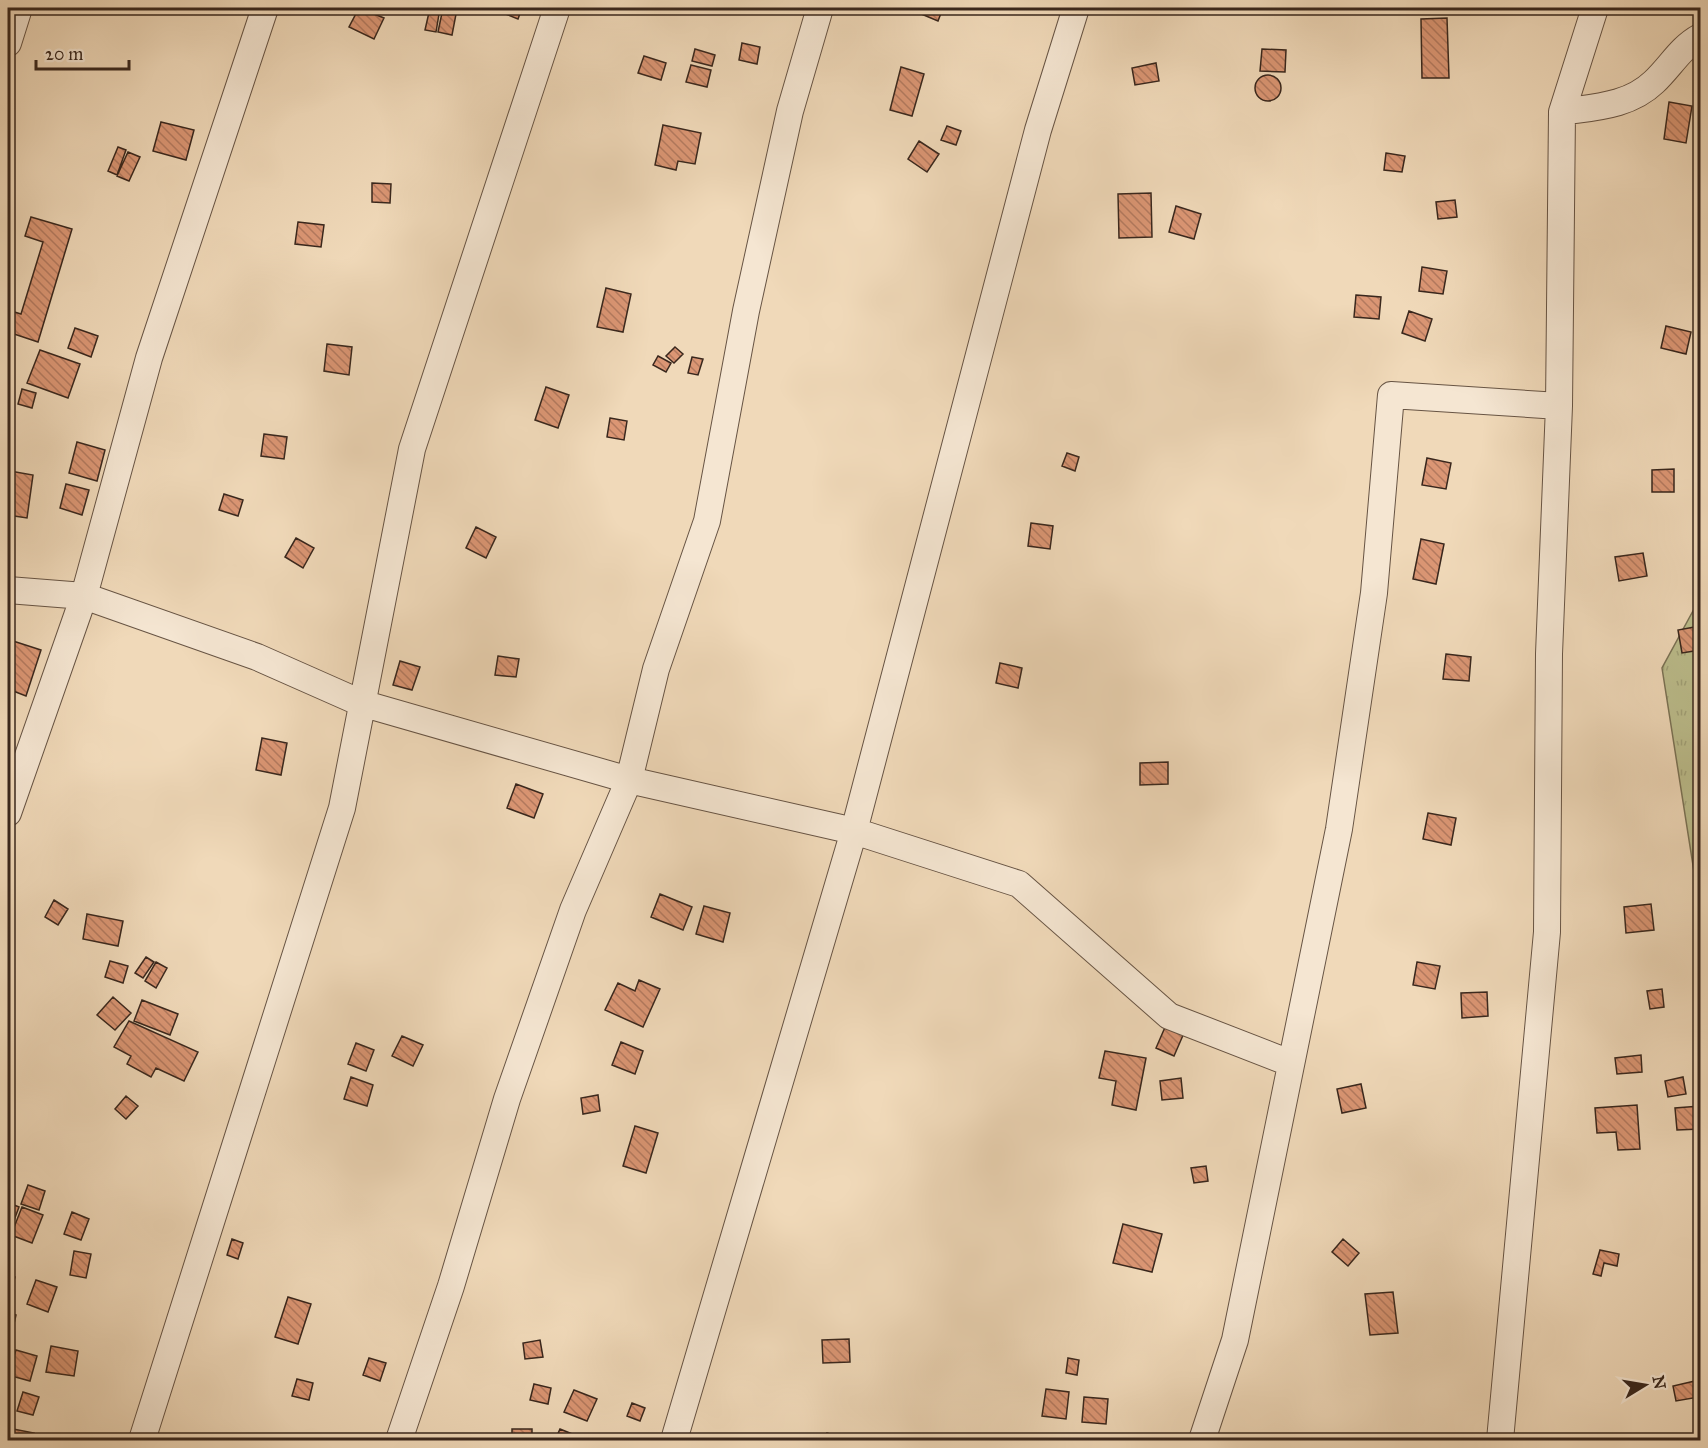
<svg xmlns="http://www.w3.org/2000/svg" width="1708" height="1448" font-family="'IM FELL Great Primer',serif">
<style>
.grass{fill:url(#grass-tufts);stroke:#7a7255;stroke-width:1.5}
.building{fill:url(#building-back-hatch);stroke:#39271d;stroke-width:1.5}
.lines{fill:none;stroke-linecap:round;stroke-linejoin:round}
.minor-casing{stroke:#675444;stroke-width:28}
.minor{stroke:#f5e6d2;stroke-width:26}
</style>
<defs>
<pattern id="grass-tufts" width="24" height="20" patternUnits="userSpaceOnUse" patternTransform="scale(1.5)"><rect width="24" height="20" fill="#bcbe8d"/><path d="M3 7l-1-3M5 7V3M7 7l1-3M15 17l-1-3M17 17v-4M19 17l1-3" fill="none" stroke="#a2a379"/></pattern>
<pattern id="building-back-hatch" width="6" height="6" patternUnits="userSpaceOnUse" patternTransform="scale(1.5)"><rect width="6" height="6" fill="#db9674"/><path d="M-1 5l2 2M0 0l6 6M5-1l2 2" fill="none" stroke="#b37a5f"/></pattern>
</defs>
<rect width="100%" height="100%" fill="#f0d9b9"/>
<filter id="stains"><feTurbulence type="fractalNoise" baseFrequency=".00333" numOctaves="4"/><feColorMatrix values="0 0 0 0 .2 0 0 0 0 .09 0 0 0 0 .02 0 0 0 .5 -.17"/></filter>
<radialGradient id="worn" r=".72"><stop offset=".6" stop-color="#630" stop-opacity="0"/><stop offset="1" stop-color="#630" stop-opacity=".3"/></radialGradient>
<!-- grass -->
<path class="grass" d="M1700,598V910L1662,668Z"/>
<!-- building -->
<path class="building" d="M359,8L384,18L374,39L349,27Z
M430,8H440L436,32L425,30Z
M443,8L457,9L452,35L438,32Z
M505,8H522L518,19L503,13Z
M921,8H943L938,21L919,13Z
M1447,18L1449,78H1422L1421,19Z
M742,43L760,47L757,64L739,60Z
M695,49L715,55L712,66L692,61Z
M1262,49L1286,50L1285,72L1260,71Z
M644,56L666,63L661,80L638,73Z
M1156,63L1159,81L1135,85L1132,68Z
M691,65L711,70L707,87L686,82Z
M901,67L924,74L912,116L890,110Z
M1255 88a13 13 0 1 1 26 0a13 13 0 1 1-26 0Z
M1669,102L1692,106L1686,143L1664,139Z
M161,122L194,130L186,160L153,151Z
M663,125L701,133L695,164L678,161L676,170L655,165Z
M947,126L961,131L956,145L941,140Z
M919,141L939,154L927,172L908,159Z
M118,147L126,150L117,175L108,171Z
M128,152L140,157L129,181L117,176Z
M1386,153L1405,156L1402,172L1384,170Z
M372,183L391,184L390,203L372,202Z
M1151,193L1152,237L1119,238L1118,194Z
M1455,200L1457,217L1438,219L1436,202Z
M1176,206L1201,214L1194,239L1169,232Z
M31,217L72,229L38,342L8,332V310L21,314L43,242L25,236Z
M298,222L324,225L321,247L295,244Z
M1422,267L1447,271L1443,294L1419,291Z
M606,288L631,294L623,332L597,327Z
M1356,295L1381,297L1379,319L1354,317Z
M1409,311L1432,319L1425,341L1402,333Z
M1666,326L1691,332L1686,354L1661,348Z
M75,328L98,336L91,357L68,348Z
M327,344L352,347L349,375L324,371Z
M675,347L683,354L674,363L666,356Z
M40,350L80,364L68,398L27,383Z
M658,356L671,363L666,372L653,365Z
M692,357L703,359L698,375L688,373Z
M546,387L569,395L558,428L535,420Z
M22,389L36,393L32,408L18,404Z
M610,418L627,421L624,440L607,437Z
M264,434L287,437L284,459L261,456Z
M77,442L105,450L97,481L69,473Z
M1067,453L1079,457L1075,471L1062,466Z
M1427,458L1451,463L1446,489L1422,485Z
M1674,469V492H1652V470Z
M10,471L33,475L27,518L8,515Z
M66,484L89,490L82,515L60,508Z
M224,494L243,500L238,516L219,510Z
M1031,523L1053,526L1050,549L1028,546Z
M476,527L496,537L486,558L466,548Z
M296,538L314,548L303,568L285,557Z
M1421,539L1444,544L1436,584L1413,579Z
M1643,553L1647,576L1619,581L1615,557Z
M1700,626V650L1682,653L1678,630Z
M10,640L41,650L26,696L8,689Z
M1446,654L1471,657L1469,681L1443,679Z
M498,656L519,659L516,677L495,675Z
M400,661L420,667L412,690L393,685Z
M1000,663L1022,668L1018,688L996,683Z
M262,738L287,743L281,775L256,770Z
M1168,762V784L1140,785V763Z
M516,784L543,794L534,818L507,808Z
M1428,813L1456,818L1451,845L1423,839Z
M660,894L692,907L683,930L651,917Z
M54,900L68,909L58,925L45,917Z
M1651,904L1654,930L1626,933L1624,907Z
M704,906L730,913L723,942L696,934Z
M87,914L123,921L118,946L83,939Z
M146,957L154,962L143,978L135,973Z
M110,961L128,966L123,983L105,977Z
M156,962L167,968L156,988L145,981Z
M1417,962L1440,966L1435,989L1413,985Z
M639,980L660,989L643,1027L605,1010L618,983L635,991Z
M1662,989L1664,1007L1650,1009L1647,991Z
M1487,992L1488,1016L1462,1018L1461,993Z
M113,997L131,1013L115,1030L97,1015Z
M142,1000L178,1014L170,1035L134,1021Z
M129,1021L198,1052L184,1081L156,1068L151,1077L127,1064L131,1056L114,1047Z
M1166,1025L1184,1033L1174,1056L1156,1048Z
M402,1036L423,1045L413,1066L392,1056Z
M621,1042L643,1051L635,1074L612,1065Z
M356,1043L374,1050L366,1071L348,1064Z
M1105,1051L1146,1058L1136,1110L1112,1105L1116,1081L1099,1078Z
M1641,1055L1642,1072L1617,1074L1615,1058Z
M351,1077L373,1085L367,1106L344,1099Z
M1683,1077L1686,1094L1668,1097L1665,1081Z
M1181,1078L1183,1098L1162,1100L1160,1081Z
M1361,1084L1366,1108L1342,1113L1337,1089Z
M598,1095L600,1111L583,1114L581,1098Z
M126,1096L138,1106L126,1119L115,1109Z
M1637,1105L1640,1149L1618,1150L1616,1132L1597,1133L1595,1108Z
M1700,1106V1129L1677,1130L1675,1108Z
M635,1126L658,1133L646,1173L623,1166Z
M1206,1166L1208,1181L1194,1183L1191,1168Z
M28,1185L45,1191L39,1210L21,1204Z
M9,1203L19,1207L9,1234L8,1233Z
M22,1207L43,1215L32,1243L11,1235Z
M72,1212L89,1219L81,1240L64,1234Z
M1123,1224L1162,1234L1152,1272L1113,1263Z
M232,1239L243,1243L238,1259L227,1255Z
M1343,1239L1359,1253L1348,1266L1332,1252Z
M1600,1250L1619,1254L1617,1266L1604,1263L1601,1276L1593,1274Z
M74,1251L91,1254L86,1278L70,1275Z
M8,1275L15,1277L8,1301Z
M36,1280L57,1287L48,1312L27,1304Z
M1393,1292L1398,1333L1370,1335L1365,1294Z
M288,1297L311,1304L298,1344L275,1337Z
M8,1312L16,1315L11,1337L8,1336Z
M849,1339L850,1362L823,1363L822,1340Z
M540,1340L543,1357L525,1359L523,1343Z
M51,1346L78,1351L74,1376L46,1372Z
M16,1350L37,1356L30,1381L8,1375Z
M369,1358L386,1363L380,1381L363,1375Z
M1068,1358L1079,1360L1077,1375L1066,1373Z
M297,1379L313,1383L309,1400L292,1396Z
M1695,1381L1699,1397L1676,1401L1673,1386Z
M534,1384L551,1388L548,1404L530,1400Z
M1046,1389L1069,1392L1066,1419L1042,1416Z
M574,1390L597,1399L587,1421L564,1412Z
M23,1392L39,1397L33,1415L17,1411Z
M1084,1397L1108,1399L1106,1424L1082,1422Z
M632,1403L645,1408L640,1421L627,1416Z
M8,1428L34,1433L32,1440H8Z
M512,1429H532V1440H512Z
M560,1429L582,1438L581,1440H555Z
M827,1433L847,1440H825Z"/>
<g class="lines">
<!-- minor casing -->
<g class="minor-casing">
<path id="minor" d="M8,43L19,8
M1562,112C1595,107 1629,106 1654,82C1671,66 1680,48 1700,37
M8,590L84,596L257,657L361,703L629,780L854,831L1019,884L1169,1016L1290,1063
M8,813L84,596L149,358L265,8
M142,1440L342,808L412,449L557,8
M399,1440L451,1286L507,1099L573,910L629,780L656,669L707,521L746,311L790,111L820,8
M674,1440L854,831L1038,130L1076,8
M1202,1440L1235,1340L1339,829L1374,593L1391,395L1559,406
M1500,1440L1547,932L1549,654L1559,406L1562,112L1595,8"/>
</g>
<!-- minor -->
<use href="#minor" class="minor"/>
</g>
<!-- margin -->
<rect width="1708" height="1448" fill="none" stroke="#f0d9b9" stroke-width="30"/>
<rect x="9" y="9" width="1690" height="1430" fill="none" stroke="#39271d" stroke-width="3"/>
<rect x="15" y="15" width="1678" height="1418" fill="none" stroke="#39271d" stroke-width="1.5"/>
<!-- north arrow -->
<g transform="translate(1645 1385) rotate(79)" stroke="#f5e6d2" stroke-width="4.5" paint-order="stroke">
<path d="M0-4.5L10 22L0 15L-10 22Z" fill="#39271d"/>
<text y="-9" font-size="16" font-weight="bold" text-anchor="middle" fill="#39271d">N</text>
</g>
<!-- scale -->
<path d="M36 60v9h93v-9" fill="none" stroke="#39271d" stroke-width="3"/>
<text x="45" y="60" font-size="18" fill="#39271d" stroke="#f5e6d2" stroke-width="4.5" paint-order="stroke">20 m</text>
<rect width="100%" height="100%" filter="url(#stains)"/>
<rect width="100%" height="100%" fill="url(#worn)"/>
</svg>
